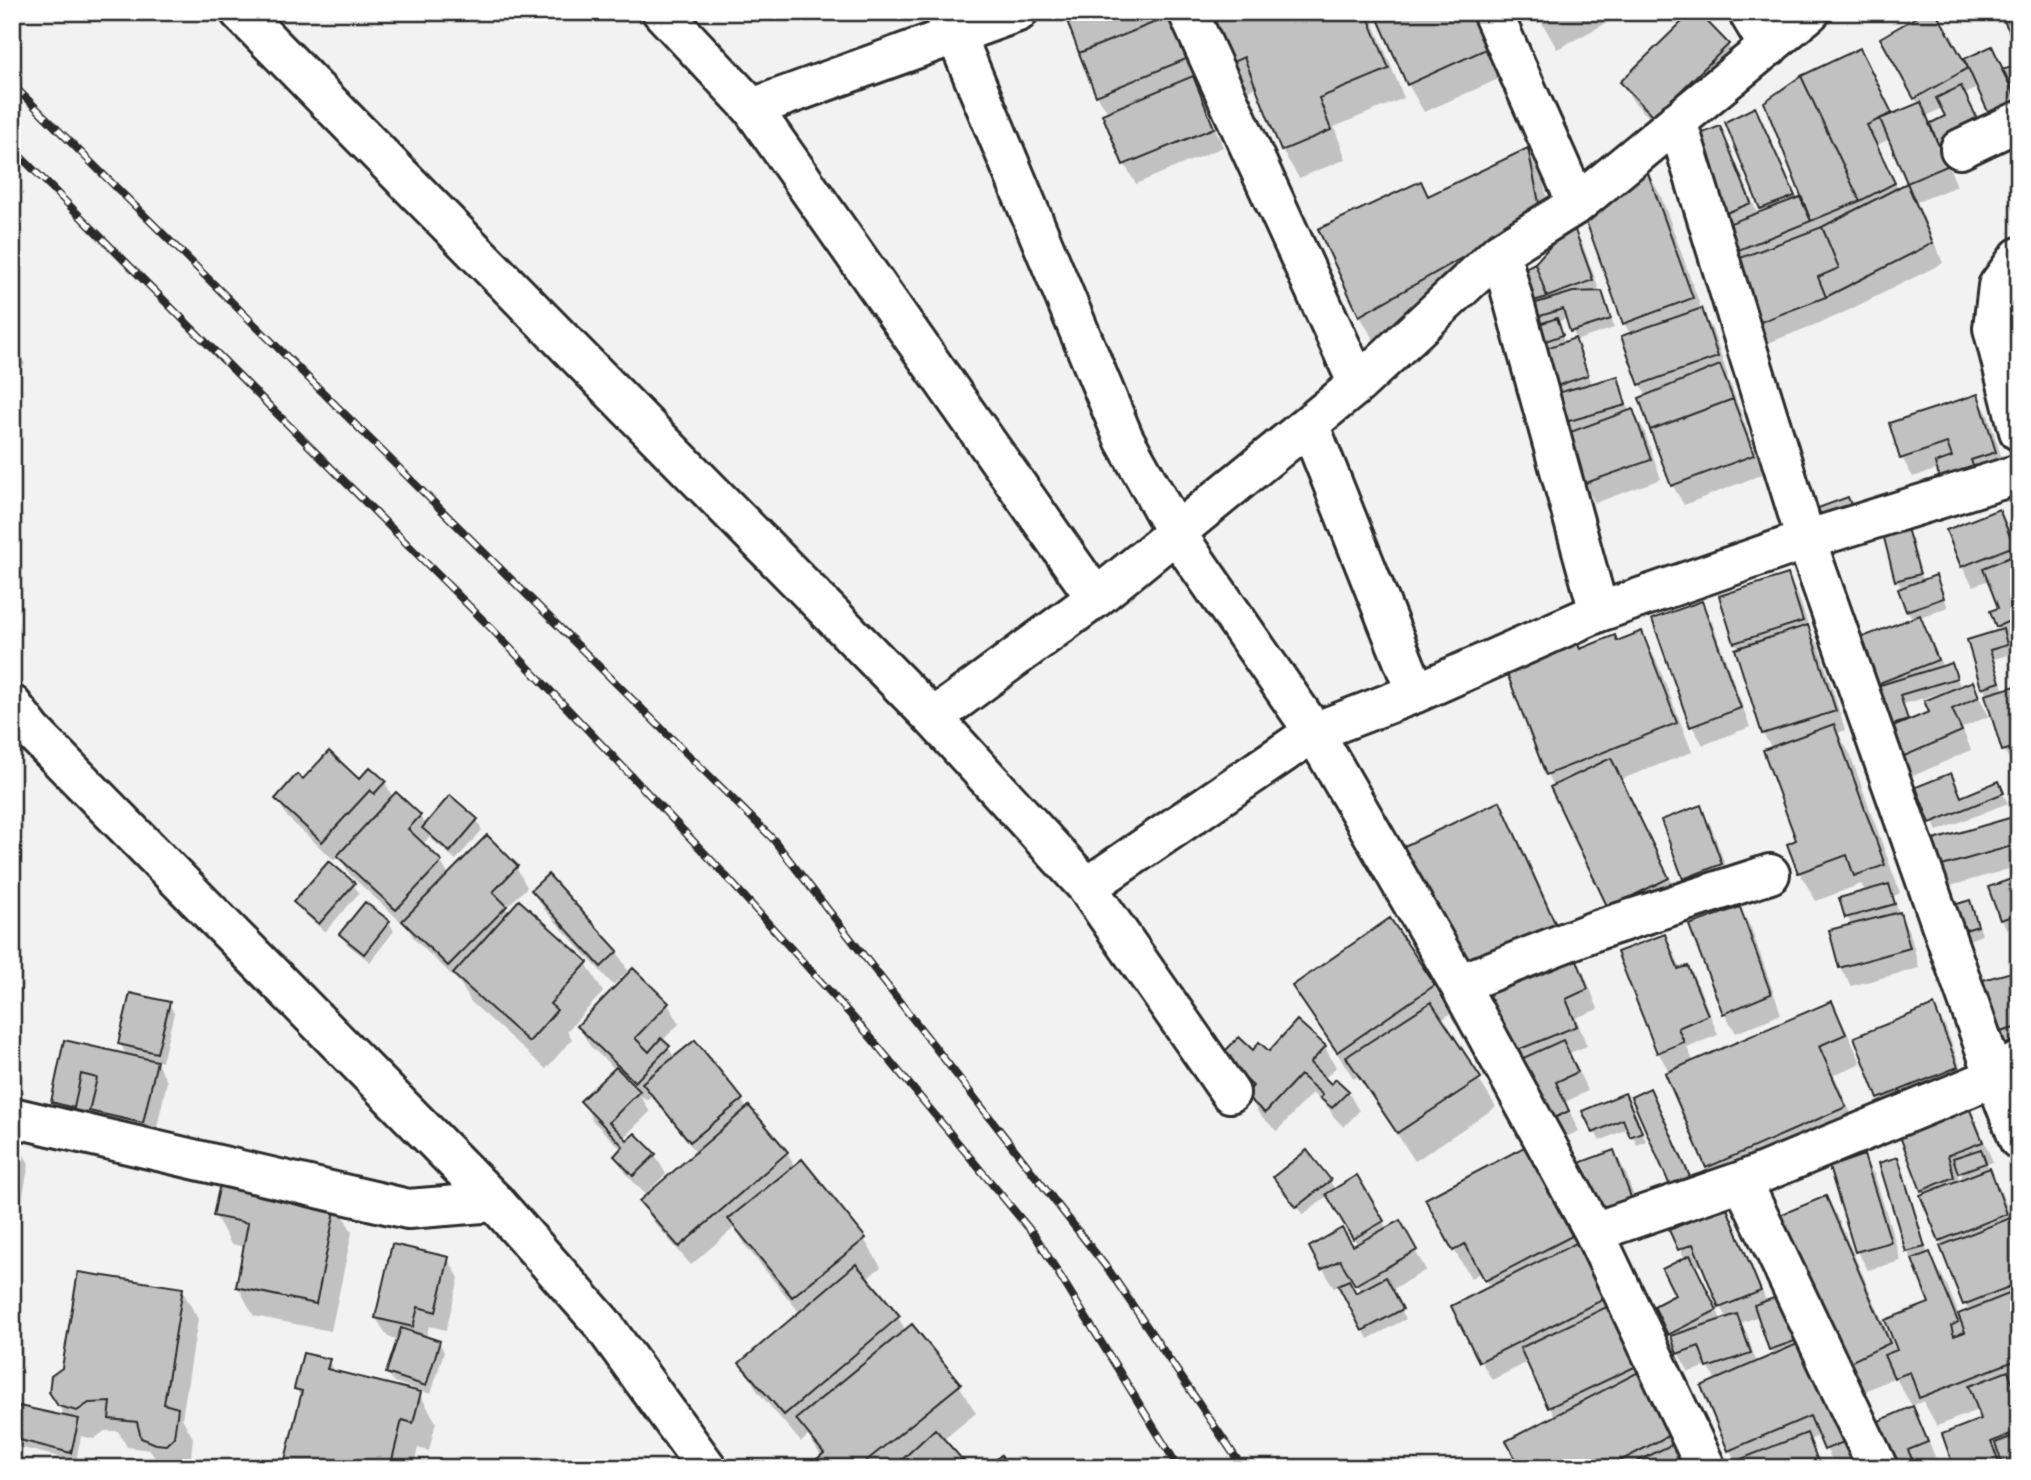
<svg xmlns="http://www.w3.org/2000/svg" width="2031" height="1480" font-family="'Playpen Sans',sans-serif">
<style>
.shadow{fill:#0003;fill-rule:evenodd}
.building{fill:#c1c1c1;stroke:#2b2b2b;stroke-width:2}
.lines{fill:none;stroke-linecap:round;stroke-linejoin:round}
.minor-casing{stroke:#2b2b2b;stroke-width:44}
.tertiary-casing{stroke:#2b2b2b;stroke-width:44}
.minor{stroke:#fff;stroke-width:38}
.tertiary{stroke:#fff;stroke-width:38}
.rail-casing{stroke:#2b2b2b;stroke-width:8}
.rail{stroke:#fff;stroke-width:5;stroke-dasharray:16;stroke-linecap:butt}
</style>
<rect width="100%" height="100%" fill="#f2f2f2"/>
<filter id="ink" filterUnits="userSpaceOnUse"><feTurbulence type="fractalNoise" baseFrequency=".0143" numOctaves="2"/><feDisplacementMap in="SourceGraphic" scale="14" xChannelSelector="R" yChannelSelector="G"/><feConvolveMatrix kernelMatrix="1 2 1 2 8 2 1 2 1" color-interpolation-filters="sRGB"/></filter>
<g filter="url(#ink)">
<!-- shadow -->
<path class="shadow" d="M1173,12L1200,77L1193,80L1203,98L1223,147L1136,184L1125,165L1104,115L1108,113L1097,95Z
M1252,12H1369L1404,98L1334,127L1346,159L1299,178L1282,150L1257,87L1244,92L1228,64Z
M1482,12L1510,74L1424,112L1408,84Z
M1536,12H1628L1557,49Z
M1695,12L1728,45L1739,65L1666,135L1633,101L1622,82Z
M1882,39L1963,61L1991,48L1979,87L1964,95L1944,155L1957,186L1917,202L1943,263L1837,316L1768,343L1757,324L1721,215L1719,128L1730,147L1758,215L1764,213L1761,208L1754,109L1765,128L1797,200L1802,198L1860,50L1893,116L1919,105ZM1943,107L1948,117L1932,133L1927,122H1930L1927,116ZM1890,139L1909,183L1898,189L1877,145Z
M1527,150L1543,179L1556,242L1572,225L1582,243L1600,292L1606,302L1614,328L1575,341L1592,385L1617,378L1622,387L1629,412L1633,411L1644,430L1661,479L1595,503L1584,484L1563,422L1560,394L1540,354L1543,324L1537,311L1529,303L1536,265L1555,242L1376,344L1360,316L1320,230L1428,197ZM1568,318L1576,339L1565,344L1557,322Z
M1645,168L1661,196L1704,316L1712,329L1728,376L1726,377L1731,386L1763,474L1684,505L1673,486L1641,399L1647,396L1640,385L1624,337L1631,335L1624,323Z
M12,342L25,364L12,377Z
M1977,396L1988,415L2006,471L1938,469L1913,477L1902,458Z
M1999,511L2010,530L2019,554V641L2009,645L2011,654L1994,659L2004,692L2019,687V783L2015,769L2004,750L1969,641L2001,631L1997,626L2001,609L1989,580L1973,586L1962,567L1948,531Z
M1906,530L1912,539L1923,581L1935,577L1948,607L1920,617L1930,636L1943,668L1952,666L1961,688L1972,683L1989,716L1962,728L1971,750L1913,776L1902,757L1881,687L1862,639L1913,619L1907,610L1902,589L1897,581L1885,535ZM1944,692L1945,694L1931,713L1909,722L1904,704Z
M1787,576L1798,595L1810,631L1819,646L1845,730L1838,733L1850,754L1900,893L1894,896L1899,914L1910,933L1919,968L1851,986L1840,967L1852,926L1847,917L1866,893L1861,884L1816,901L1799,872V841L1772,748L1763,734L1737,650L1740,649L1735,642Z
M1701,603L1712,622L1750,727L1703,745L1692,726Z
M1641,633L1657,662L1692,752L1622,779L1684,908L1626,936L1548,774L1580,651L1617,642Z
M1950,775L1961,799L2001,791L2008,803L1937,831L1918,788Z
M359,781L385,782L393,798L420,816L426,826L451,798L477,820L482,830L456,860L429,837L422,845L441,862L449,876L516,867L527,887L506,908L509,914L586,963L603,992L567,1031L572,1039L546,1069L471,1002L460,983L415,940L408,928L350,875L339,855L334,860L288,818L277,799L303,782Z
M1499,803L1515,832L1571,955L1573,954L1584,973L1598,1009L1576,1018L1587,1046L1569,1053L1588,1091L1565,1102L1579,1131L1551,1144L1512,1065Z
M1700,807L1711,826L1732,884L1696,897L1685,878Z
M2015,818L2019,824V866L1947,887L1936,867Z
M353,884L359,893L325,932L301,911L295,902Z
M2019,885V924L2007,929L2001,919Z
M533,890L617,952L628,971L613,985L544,909Z
M1969,903L1975,912L1982,935L1966,941L1961,931Z
M1740,909L1751,928L1781,1014L1736,1033L1725,1014L1691,926Z
M389,922L394,931L370,962L347,944L341,935Z
M1664,936L1675,955L1681,970L1687,968L1699,987L1718,1035L1687,1047L1694,1063L1831,1003L1847,1032L1861,1063L1834,1075L1861,1136L1724,1195L1708,1167L1670,1073L1658,1052Z
M633,971L668,1004L679,1024L662,1041L668,1047L675,1058L695,1042L742,1100L747,1110L748,1109L787,1153L795,1167L864,1239L881,1267L866,1279L898,1317L906,1331L959,1385L976,1413L943,1440L968,1468H815L822,1457L808,1436L801,1442L758,1392L742,1363L800,1313L747,1248L735,1227L691,1265L653,1221L642,1201L697,1154L652,1095L647,1100L640,1095L650,1112L623,1138L655,1155L666,1174L645,1194L627,1175L616,1156L622,1150L593,1121L582,1101L615,1069L590,1046L579,1027Z
M2019,971V1049L2006,1052L1995,1033Z
M1294,986H1434L1450,1014L1441,1020L1496,1107L1415,1161L1359,1076L1354,1079L1311,1014Z
M169,1004L174,1013L162,1062L155,1060L167,1081L154,1142L102,1130L89,1107L84,1126L64,1121L53,1102L66,1042L127,1056L120,1044Z
M1934,1007L1945,1026L1968,1087L1891,1117L1880,1098Z
M1325,1047L1336,1067L1324,1079L1331,1086L1348,1092L1359,1111L1344,1127L1334,1117L1328,1107L1312,1093L1277,1131L1259,1114L1248,1095L1251,1091L1234,1075L1253,1052L1269,1053Z
M1965,1102L1976,1121L1993,1162L1987,1164L1989,1171L2000,1189L2019,1237V1468H1956L1984,1420L1980,1409L1937,1426L1923,1401L1912,1406L1895,1377L1851,1398L1826,1198L1842,1227L1896,1352L1931,1304L1908,1252L1881,1164L1897,1159L1903,1169L1928,1255L1930,1254L1946,1283L1959,1315L1969,1312L1940,1240L1923,1190ZM1961,1174L1964,1180L1960,1181L1958,1175Z
M1630,1104L1646,1141L1637,1145L1629,1128L1600,1141L1595,1132Z
M12,1143L18,1144L29,1164L17,1226H12Z
M1526,1148L1587,1265L1608,1309L1698,1468H1522L1555,1417L1528,1362L1492,1380L1481,1361L1491,1288L1482,1272L1471,1278L1454,1250Z
M1614,1152L1625,1171L1643,1223L1608,1235Z
M1863,1157L1875,1176L1901,1261L1868,1270L1857,1251Z
M1357,1177L1387,1229L1399,1222L1426,1270L1391,1290L1406,1319L1368,1339L1340,1285L1334,1288L1311,1248H1352L1358,1245L1334,1203L1329,1195L1303,1215L1281,1186L1330,1181L1335,1190ZM1353,1278L1361,1292L1356,1295L1348,1281Z
M336,1203L352,1232L331,1331L254,1316L238,1287L245,1247L231,1244L215,1215Z
M1725,1208L1736,1228L1767,1303L1781,1298L1854,1461L1836,1468L1820,1436L1809,1440L1822,1468H1740L1730,1451L1703,1387L1716,1381L1708,1366L1689,1372L1678,1353L1670,1334L1685,1259L1672,1231ZM1703,1263L1721,1307L1728,1319L1722,1321L1695,1267ZM1759,1316L1774,1356L1757,1363L1747,1335L1741,1323Z
M448,1259L459,1278L446,1330L429,1326L426,1338L439,1342L444,1352L431,1394L394,1382L388,1373L399,1340L388,1337L376,1318Z
M182,1290L198,1319L182,1418L193,1438L190,1466L188,1468L160,1466L150,1450L127,1447L118,1431H105L94,1439L81,1436L76,1461L18,1447L13,1438L66,1419L51,1392Z
M328,1361L335,1372L419,1393L436,1422L429,1451L418,1448L413,1468H285L302,1399L296,1389Z
M1912,1408L1923,1427L1937,1462L1923,1468H1894Z"/>
<!-- building -->
<path class="building" d="M1079,12H1172L1173,15L1079,53L1066,18Z
M1206,12H1366L1389,69L1319,98L1331,130L1281,151L1244,57L1226,65Z
M1375,12H1480L1495,45L1407,85Z
M1534,12H1556L1539,21Z
M1692,12H1698L1729,44L1654,117L1620,82Z
M1925,12H1936L1968,68L1914,99L1880,38Z
M1999,12H2019V49Z
M1173,15L1191,57L1096,96L1079,53Z
M1992,46L2019,103L1994,125L1964,59Z
M1860,48L1892,113L1867,125L1895,183L1860,201L1801,76Z
M2019,64V103L2002,70Z
M1193,76L1214,128L1123,165L1102,114Z
M1801,76L1860,201L1811,221L1764,102Z
M1961,86L1981,126L1939,146L1929,124L1945,116L1936,98Z
M1921,102L1947,166L1907,183L1880,119Z
M1755,107L1795,196L1760,209L1725,122Z
M1720,126L1751,203L1719,216L1688,139Z
M1528,148L1541,213L1359,316L1318,229L1421,181L1428,196Z
M1645,165L1693,298L1623,324L1586,221Z
M1907,183L1933,243L1826,297L1818,277L1839,268L1822,227Z
M1800,197L1811,221L1726,255L1717,228Z
M1572,222L1593,280L1547,297L1535,263Z
M1822,227L1839,268L1818,277L1826,297L1755,324L1735,260Z
M1535,263L1547,297L1527,303L1513,274Z
M1602,291L1611,319L1570,332L1563,309L1537,317L1533,304L1573,292Z
M1702,308L1718,357L1639,385L1621,336Z
M1557,318L1563,335L1534,345L1527,328Z
M1575,338L1588,375L1554,387L1541,350Z
M1720,365L1733,399L1650,430L1639,398Z
M1618,376L1626,405L1562,423L1554,394Z
M1978,394L1996,452L1971,460L1978,481L1944,492L1935,463L1952,457L1947,443L1900,459L1889,423Z
M1733,399L1754,455L1671,486L1650,430Z
M1633,409L1651,460L1583,484L1565,434Z
M1848,497L1855,515L1825,526L1818,508Z
M1999,509L2014,546L1961,567L1946,530Z
M1907,528L1920,574L1895,581L1883,534Z
M2015,555L2019,564V617L1996,627L1990,611L1998,608L1983,568Z
M1788,574L1803,621L1734,643L1719,596Z
M1936,575L1944,598L1906,611L1898,589Z
M1702,601L1741,708L1690,727L1652,619Z
M1920,615L1938,660L1877,684L1860,638Z
M1808,625L1836,711L1762,734L1735,649Z
M2003,629L2007,645L1990,650L2000,682L1981,688L1967,640Z
M1642,631L1677,723L1546,775L1503,663L1576,640L1580,649L1615,635L1617,641Z
M1952,663L1957,678L1900,695L1908,720L1889,726L1877,686Z
M1973,681L1979,697L1952,709L1962,731L1900,758L1888,729L1929,712L1924,701Z
M2019,685V746L2002,751L1985,695Z
M1834,724L1885,865L1854,876L1847,855L1798,873L1787,844L1796,840L1763,750Z
M2019,749V792L2010,751Z
M329,751L359,779L370,767L386,781L374,794L370,790L322,842L275,799L297,774L303,779Z
M1611,758L1669,878L1608,908L1550,787Z
M1951,773L1961,797L1999,781L2004,793L1930,823L1916,787Z
M396,792L421,815L408,829L442,861L396,910L337,856Z
M450,795L478,819L450,852L422,828Z
M1500,801L1560,934L1460,979L1400,848Z
M1701,805L1722,864L1683,879L1661,820Z
M2016,816L2019,825V844L1935,868L1927,842Z
M487,835L518,866L493,892L507,906L448,966L402,921Z
M329,861L355,883L319,924L293,902Z
M548,874L618,951L601,967L531,890Z
M2017,877L2019,884V914L2000,920L1988,887Z
M1889,884L1895,904L1845,918L1839,898Z
M519,900L588,962L550,1004L557,1010L529,1042L453,974Z
M1970,900L1978,926L1959,932L1951,906Z
M365,902L390,921L364,954L339,934Z
M1740,907L1771,994L1723,1014L1689,925Z
M1900,912L1910,948L1839,968L1829,930Z
M1390,918L1435,985L1337,1052L1292,986Z
M1665,934L1678,969L1688,966L1708,1015L1678,1028L1684,1042L1657,1053L1617,952Z
M1574,952L1588,989L1566,999L1577,1026L1505,1055L1480,989Z
M633,968L669,1003L635,1038L649,1052L661,1038L670,1046L635,1082L577,1026Z
M2019,970V1007L2014,1008L2018,1027L1993,1034L1979,981Z
M130,993L170,1002L157,1053L118,1044Z
M1832,1001L1846,1034L1819,1046L1846,1107L1706,1168L1665,1073Z
M1431,1002L1481,1078L1397,1133L1346,1057Z
M1934,1005L1958,1067L1878,1099L1854,1037Z
M1297,1020L1326,1046L1310,1063L1331,1084L1336,1079L1349,1091L1332,1108L1320,1098L1323,1095L1300,1075L1265,1113L1245,1095L1253,1086L1221,1055L1239,1037L1253,1050L1259,1042L1269,1051Z
M64,1040L157,1061L143,1123L89,1111L97,1078L81,1074L74,1108L51,1102Z
M695,1040L743,1099L690,1142L642,1083Z
M1563,1040L1578,1072L1556,1082L1569,1111L1538,1126L1510,1064Z
M616,1067L640,1091L609,1122L627,1140L635,1133L656,1154L633,1176L614,1156L623,1146L580,1101Z
M1650,1088L1691,1179L1671,1188L1631,1097Z
M1625,1093L1642,1132L1630,1137L1623,1119L1593,1133L1582,1111Z
M1966,1100L1983,1142L1948,1155L1954,1177L1921,1191L1896,1126Z
M749,1106L788,1152L679,1247L639,1201Z
M12,1142L19,1143L12,1178Z
M1526,1146L1572,1236L1485,1281L1465,1244L1453,1251L1425,1199Z
M1981,1149L1986,1163L1958,1173L1953,1158Z
M1307,1150L1331,1180L1296,1207L1273,1177Z
M1614,1150L1633,1203L1595,1217L1576,1164Z
M1864,1155L1891,1242L1855,1252L1829,1167Z
M1898,1157L1925,1247L1906,1252L1879,1163Z
M802,1159L866,1238L792,1297L728,1219Z
M1990,1168L2007,1214L1939,1241L1920,1195Z
M1357,1175L1384,1221L1353,1239L1326,1194Z
M221,1179L337,1201L316,1304L236,1287L248,1223L213,1216Z
M1826,1196L1890,1343L1833,1370L1768,1220Z
M1726,1206L1761,1291L1719,1308L1693,1244L1678,1250L1669,1230Z
M2010,1218L2019,1241V1283L1963,1305L1940,1246Z
M1400,1220L1417,1250L1355,1285L1340,1260L1321,1270L1309,1247L1342,1228L1353,1246Z
M1576,1243L1604,1299L1479,1362L1451,1306Z
M392,1244L449,1257L436,1312L418,1307L413,1327L375,1318Z
M1930,1252L1958,1322L1951,1326L1954,1336L1965,1332L1958,1314L2019,1290V1359L1919,1398L1910,1372L1894,1378L1884,1355L1897,1350L1885,1320L1929,1303L1912,1259Z
M1690,1255L1717,1310L1668,1335L1654,1306L1675,1295L1662,1269Z
M856,1264L900,1316L784,1415L739,1363Z
M78,1272L183,1288L164,1404L178,1408L174,1437L166,1445L156,1444L141,1438L137,1422L109,1419L111,1402L89,1403L77,1411L58,1406L49,1392L51,1376L62,1368Z
M1386,1277L1403,1309L1362,1331L1338,1285L1349,1280L1356,1293Z
M1782,1295L1798,1340L1769,1350L1754,1305Z
M1615,1303L1643,1363L1548,1408L1520,1348Z
M1737,1314L1751,1353L1707,1368L1699,1346L1677,1354L1671,1336Z
M912,1324L961,1384L860,1466L862,1468H814L811,1464L824,1453L796,1419Z
M401,1328L440,1341L426,1386L386,1373Z
M1802,1342L1844,1442L1824,1450L1810,1416L1728,1451L1701,1386Z
M303,1353L330,1359L327,1369L421,1392L413,1423L402,1420L390,1468H283L302,1391L294,1389Z
M1650,1366L1681,1429L1607,1468H1520L1506,1441Z
M2008,1371L2016,1392L2019,1391V1431L1991,1442L2000,1465L1991,1468H1954L1942,1434L1981,1419L1969,1386Z
M19,1406L79,1419L71,1453L12,1438Z
M1913,1406L1928,1442L1908,1450L1916,1468H1892L1874,1423Z
M935,1429L970,1468H893Z
M1807,1433L1819,1464L1809,1468H1745L1741,1459Z
M2019,1434V1466L2004,1468L1995,1443Z
M1683,1439L1697,1468H1624Z
M1001,1455L1012,1468H987Z"/>
<g class="lines">
<!-- minor casing -->
<g class="minor-casing">
<path id="minor" d="M240,12L933,718L1087,887L1230,1093
M662,12L752,108L1096,598
M944,12L956,35L1124,439L1176,533L1314,732L1459,984L1594,1232L1706,1468
M1188,12L1358,384
M1492,12L1577,204
M1748,12L1769,47
M752,108L1018,12
M1677,121L1806,540L1995,1077L2019,1140
M1960,149L2019,121
M2019,257L1998,286L1993,328L2019,431
M1309,424L1416,693
M1599,612L1806,540L2019,474
M933,718L1096,598L1358,384L1500,252L1577,204L1810,12
M1087,887L1314,732L1416,693L1599,612L1500,252
M1459,984L1597,930L1770,874
M12,1117L408,1209L495,1202
M1742,1181L1878,1468
M1594,1232L1742,1181L1995,1077L2019,1061"/>
</g>
<!-- tertiary casing -->
<g class="tertiary-casing">
<path id="tertiary" d="M12,705L32,731L495,1202L601,1322L707,1468"/>
</g>
<!-- minor -->
<use href="#minor" class="minor"/>
<!-- tertiary -->
<use href="#tertiary" class="tertiary"/>
<!-- rail casing -->
<g class="rail-casing">
<path id="rail" d="M12,84L773,839L1110,1272L1243,1468
M12,148L491,628L714,863L867,1033L1036,1237L1179,1468"/>
</g>
<!-- rail -->
<use href="#rail" class="rail"/>
</g>
</g>
<!-- margin -->
<rect width="2031" height="1480" fill="none" stroke="#fff" stroke-width="42"/>
<rect x="21" y="21" width="1989" height="1438" fill="none" stroke="#2b2b2b" stroke-width="2.5" filter="url(#ink)"/>
</svg>
